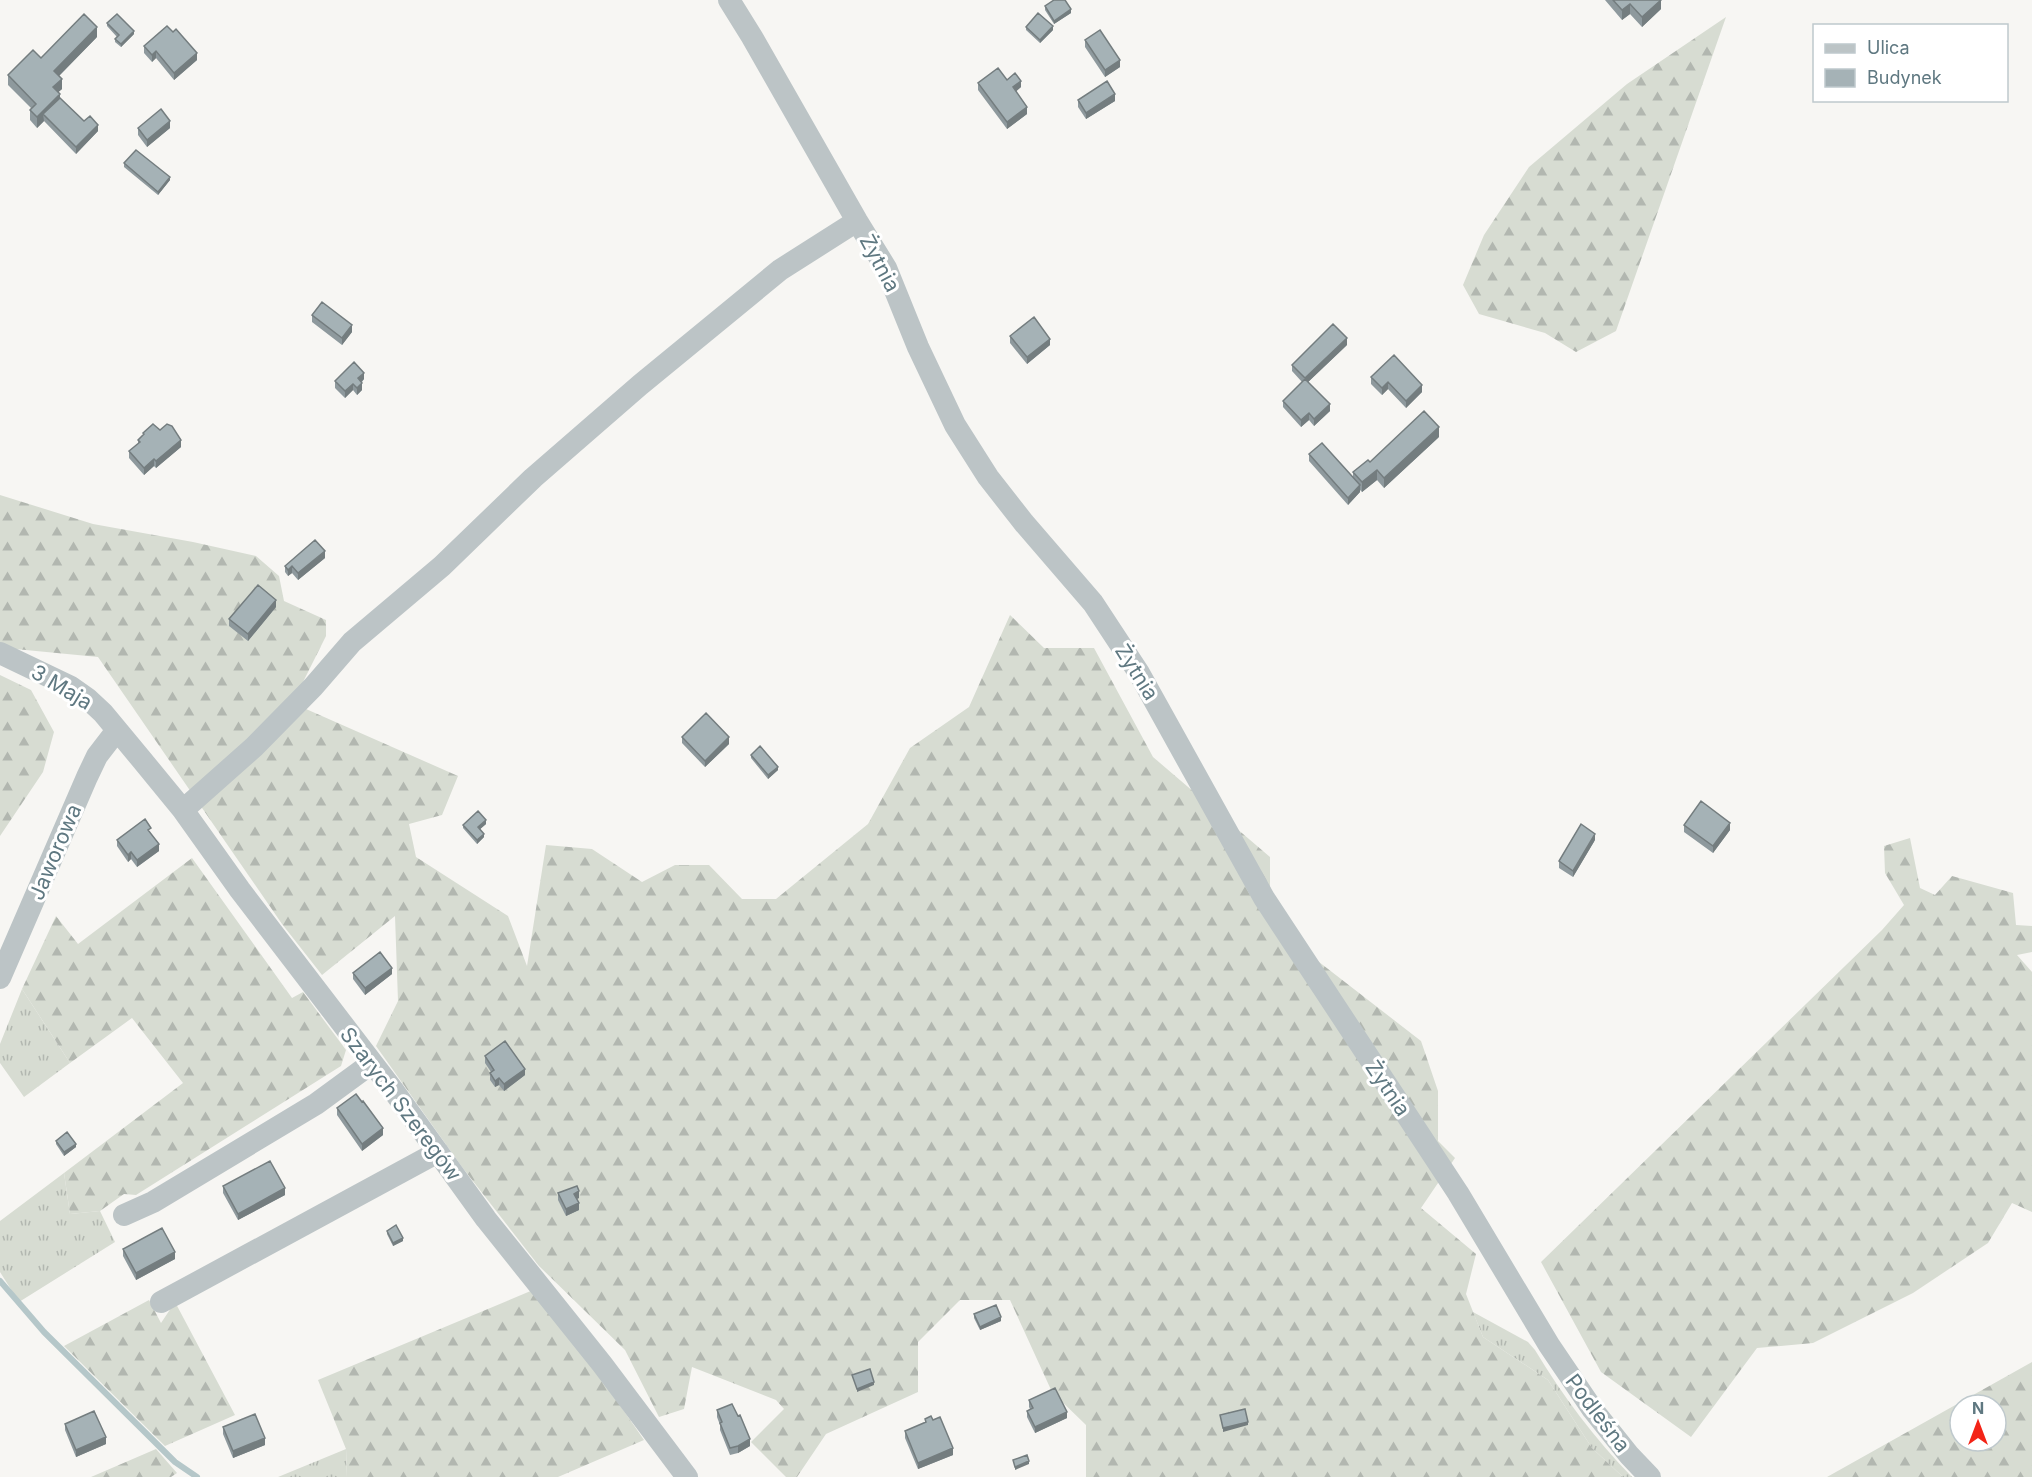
<svg xmlns="http://www.w3.org/2000/svg" width="2032" height="1477" font-family="Inter,sans-serif">
<style>
.grass{fill:url(#grass-tufts)}
.forest{fill:url(#forest-firs);fill-rule:evenodd}
.lines{fill:none;stroke-linecap:round;stroke-linejoin:round}
.stream{stroke:#b5c7c9;stroke-width:6}
.street{stroke:#bcc4c6;stroke-width:22}
.wall{fill:#8e999d}
.shaded-wall{fill:#747d7f}
.building{fill:#a5b2b6;stroke:#747d7f;stroke-width:1.5}
.labels{text-anchor:middle;dominant-baseline:central;stroke-width:6;stroke-linejoin:round;paint-order:stroke}
.street-label{font-size:21px;fill:#5f7881;stroke:#fff}
</style>
<defs>
<pattern id="grass-tufts" width="24" height="20" patternUnits="userSpaceOnUse" patternTransform="scale(1.5)"><rect width="24" height="20" fill="#d7dcd2"/><path d="M3 7l-1-3M5 7V3M7 7l1-3M15 17l-1-3M17 17v-4M19 17l1-3" fill="none" stroke="#b2b7b0"/></pattern>
<pattern id="forest-firs" width="22" height="20" patternUnits="userSpaceOnUse" patternTransform="scale(1.5)"><rect width="22" height="20" fill="#d7dcd2"/><path d="M5 1l3.5 6h-7zM16 11l3.5 6h-7z" fill="#b2b7b0"/></pattern>
</defs>
<rect width="100%" height="100%" fill="#f7f6f3"/>
<!-- grass -->
<path class="grass" d="M22,989L70,1063L24,1097L0,1063V1044Z
M64,1173L70,1214L100,1211L115,1242L19,1302L0,1272V1221Z
M1473,1312L1528,1342L1535,1350C1562,1395 1595,1439 1632,1477H1623L1592,1448L1548,1380L1483,1337Z
M346,1449L347,1477H278Z"/>
<!-- forest -->
<path class="forest" d="M1726,17L1616,331L1576,352L1545,333L1479,314L1463,285L1484,235L1529,167L1627,84Z
M0,495L93,524L193,542L256,556L279,576L284,601L326,620V636L299,690L306,709L458,776L442,815L409,824L416,857L508,916L527,966L546,845L592,849L642,882L675,865H709L742,899H776L868,824L910,748L969,707L1010,615L1044,648H1094L1153,757L1270,857V924L1421,1041L1438,1091V1141L1455,1158L1421,1208L1476,1254L1466,1294L1483,1337L1548,1380L1592,1448L1623,1477H1086V1425L1052,1392L1010,1300H960L918,1342V1392L826,1434L797,1477H786L751,1442L784,1409L776,1400L692,1367L684,1409L659,1417L625,1350L539,1266L462,1167L376,1046L398,1001L395,916L322,975L282,924L98,657L5,648L0,645Z
M0,675L31,690L54,732L43,772L0,836Z
M1910,838L1920,888L1935,895L1952,876L2013,893L2016,925L2032,926V952L2017,955L2032,972V1212L2012,1203L1988,1243L1913,1293L1813,1343L1757,1348L1691,1437L1601,1372L1541,1262L1882,930L1904,905L1885,873L1884,846Z
M192,858L292,998L303,992L346,1050L341,1066L136,1195L124,1194L100,1211L70,1214L64,1173L183,1083L132,1018L70,1063L22,989L56,916L78,944Z
M533,1290L579,1346L644,1440L558,1477H347L346,1449L318,1380Z
M149,1300L161,1323L175,1302L235,1415L165,1446L64,1346Z
M2032,1362V1477H1827ZM1960,1405H1996V1441H1960Z
M156,1449L177,1473L171,1477H91Z"/>
<g class="lines">
<!-- stream -->
<path class="stream" d="M0,1281L44,1332L175,1462L197,1477"/>
<!-- street -->
<path class="street" d="M729,0L752,37L857,221L886,268L918,347L955,425L988,477L1024,523L1093,603L1139,673L1264,898L1458,1193L1549,1345L1593,1410L1629,1455L1650,1477
M0,653L71,687L88,699L103,713L142,760L183,810L240,890L393,1090L486,1219L602,1364L687,1477
M183,810L254,747L313,687L352,642L442,566L533,478L640,385L780,270L857,221
M0,978L87,777L97,756L117,730
M124,1215L153,1202L316,1104L372,1063
M161,1302L438,1152"/>
</g>
<!-- wall -->
<path class="wall" d="M1605,0H1661V9L1642,27L1630,14L1622,20Z
M1045,6L1071,13L1054,24L1045,10Z
M107,23L134,34L121,47L115,42V39L117,37L107,26Z
M1026,27L1053,30L1040,43L1026,30Z
M97,37L59,76L62,89L58,92L60,98L84,121L98,131L76,154L44,121L37,128L30,120V110L31,108L8,85V75L41,58Z
M1085,40L1120,67L1105,77L1085,47Z
M144,46L197,60L174,80L156,58L152,62L144,53Z
M1007,80L1021,87L1016,91L1027,114L1007,129L978,90V83Z
M1078,100L1115,101L1086,119L1078,107Z
M138,128H170L147,147L138,135Z
M124,163L170,180L158,195L124,167Z
M312,315L352,332L342,345L312,322Z
M1010,336L1050,345L1027,364L1010,343Z
M1347,345L1308,382L1330,411L1314,426L1309,420L1301,427L1283,407V401L1302,382L1292,371V365Z
M1371,377L1422,392L1406,408L1388,389L1382,395L1371,384Z
M364,379L362,382V390L357,395L353,390L345,398L335,388V381Z
M160,430L181,447L156,468L154,466L144,475L129,458V451L138,444V440L143,436V433Z
M1439,437L1384,488L1377,480L1362,492L1360,490V492L1348,505L1309,461V454L1353,478V472L1370,462Z
M325,558L298,580L292,573L288,576L285,572V566Z
M276,607L248,641L229,626V619Z
M682,737L729,744L705,767L682,743Z
M751,755L778,770L768,779L751,758Z
M486,824L480,829L484,837L477,844L463,828V825Z
M1684,825L1730,830L1713,853L1684,832Z
M151,834L159,851L137,867L131,859L128,862L117,846V840Z
M1595,840L1573,877L1559,868V861Z
M353,973L392,974L365,995L353,979Z
M485,1056L525,1075L504,1091L499,1085L495,1087L490,1080V1073L491,1072L485,1063Z
M362,1102L383,1135L362,1151L337,1115V1108Z
M56,1141L76,1147L64,1156L56,1144Z
M223,1186L285,1195L238,1220L223,1193Z
M558,1193L579,1198L577,1199L579,1210L566,1216L558,1200Z
M387,1231L403,1241L393,1246L387,1234Z
M123,1249L175,1259L136,1280L123,1256Z
M974,1314L1001,1321L980,1330L974,1318Z
M1029,1400L1067,1418L1035,1433L1027,1417V1411L1030,1409L1029,1407Z
M717,1410L750,1446L738,1453L730,1455L720,1430V1425L717,1417Z
M925,1419L933,1420L953,1455L918,1469L905,1438V1431L925,1423Z
M65,1424L106,1444L76,1457L65,1430Z
M223,1427L265,1445L233,1458L223,1434Z"/>
<!-- shaded-wall -->
<path class="shaded-wall" d="M1658,0H1661V9L1642,27V17Z
M1630,4V14L1622,20V10Z
M1071,9V13L1054,24V21Z
M1053,26V30L1040,43V40Z
M97,27V37L54,81V71Z
M134,31V34L121,47V44Z
M156,51V58L152,62V55Z
M197,53V60L174,80V73Z
M1120,60V67L1105,77V70Z
M62,79V89L53,97V87Z
M1021,81V87L1013,94V87Z
M60,94V104L43,114L44,121L37,128V117Z
M1115,94V101L1086,119V113Z
M1027,107V114L1007,129V122Z
M170,121V128L147,147V140Z
M98,125V131L76,154V147Z
M170,177V180L158,195V192Z
M352,325V332L342,345V338Z
M1347,338V345L1305,385V378Z
M1050,339V345L1027,364V357Z
M364,373V379L358,385V378Z
M1388,382V389L1382,395V388Z
M362,383V390L357,395V388Z
M353,384V390L345,398V391Z
M1422,385V392L1406,408V401Z
M1330,404V411L1314,426V419Z
M1309,413V420L1301,427V420Z
M1439,427V437L1384,488V478Z
M181,440V447L156,468V461Z
M154,459V466L144,475V468Z
M1377,470V480L1362,492V482Z
M1360,485V492L1348,505V498Z
M325,551V558L298,580V573Z
M292,566V573L288,576V570Z
M276,600V607L248,641V634Z
M729,737V744L705,767V761Z
M778,767V770L768,779V775Z
M486,820V824L478,831V827Z
M1730,823V830L1713,853V846Z
M484,834V837L477,844V840Z
M1595,834V840L1573,877V871Z
M159,844V851L137,867V860Z
M131,852V859L128,862V855Z
M392,968V974L365,995V988Z
M525,1069V1075L504,1091V1084Z
M499,1078V1085L495,1087V1081Z
M383,1128V1135L362,1151V1144Z
M76,1144V1147L64,1156V1152Z
M285,1188V1195L238,1220V1214Z
M579,1191V1198L574,1200V1194Z
M579,1203V1210L566,1216V1209Z
M403,1238V1241L393,1246V1243Z
M175,1252V1259L136,1280V1273Z
M1001,1317V1321L980,1330V1327Z
M874,1382V1385L857,1392V1389Z
M1067,1412V1418L1035,1433V1427Z
M1248,1422V1425L1223,1432V1428Z
M106,1437V1444L76,1457V1450Z
M265,1438V1445L233,1458V1451Z
M750,1439V1446L738,1453V1446Z
M953,1448V1455L918,1469V1463Z
M1029,1461V1464L1015,1470V1467Z"/>
<!-- building -->
<path class="building" d="M1054,0H1065L1071,9L1054,21L1045,6Z
M1613,0H1661L1642,17L1630,4L1622,10Z
M1038,13L1053,26L1040,40L1026,27Z
M84,14L97,27L54,71L62,79L53,87L60,94L37,117L30,110L36,104L8,75L33,50L41,58Z
M117,14L134,31L121,44L115,39L119,35L107,23Z
M167,26L173,32L176,29L197,53L174,73L156,51L152,55L144,46Z
M1100,30L1120,60L1105,70L1085,40Z
M998,68L1007,80L1015,73L1021,81L1013,87L1027,107L1007,122L978,83Z
M1107,81L1115,94L1086,113L1078,100Z
M60,98L84,121L90,116L98,125L76,147L43,114Z
M161,109L170,121L147,140L138,128Z
M136,150L170,177L158,192L124,163Z
M322,302L352,325L342,338L312,315Z
M1034,317L1050,339L1027,357L1010,336Z
M1333,324L1347,338L1305,378L1292,365Z
M1394,355L1422,385L1406,401L1388,382L1382,388L1371,377Z
M354,362L364,373L358,378L362,383L357,388L353,384L345,391L335,381Z
M1305,379L1330,404L1314,419L1309,413L1301,420L1283,401Z
M1424,411L1439,427L1384,478L1377,470L1362,482L1353,472L1368,460L1370,462Z
M153,424L160,430L167,424L172,426L181,440L156,461L154,459L144,468L129,451L140,442L138,440L144,434L143,433Z
M1322,443L1360,485L1348,498L1309,454Z
M315,540L325,551L298,573L292,566L288,570L285,566Z
M258,585L276,600L248,634L229,619Z
M706,713L729,737L705,761L682,737Z
M760,746L778,767L768,775L751,755Z
M1701,801L1730,823L1713,846L1684,825Z
M478,811L486,820L478,827L484,834L477,840L463,825Z
M145,819L151,828L148,830L159,844L137,860L131,852L128,855L117,840Z
M1581,824L1595,834L1573,871L1559,861Z
M380,952L392,968L365,988L353,973Z
M505,1041L525,1069L504,1084L499,1078L495,1081L490,1073L494,1070L485,1056Z
M356,1094L362,1102L363,1101L383,1128L362,1144L337,1108Z
M67,1132L76,1144L64,1152L56,1141Z
M270,1161L285,1188L238,1214L223,1186Z
M577,1186L579,1191L574,1194L579,1203L566,1209L558,1193Z
M396,1225L403,1238L393,1243L387,1231Z
M162,1228L175,1252L136,1273L123,1249Z
M996,1305L1001,1317L980,1327L974,1314Z
M870,1369L874,1382L857,1389L852,1375Z
M1055,1388L1067,1412L1035,1427L1027,1411L1033,1408L1029,1400Z
M732,1404L738,1416L740,1415L750,1439L738,1446L730,1448L720,1423L722,1422L717,1410Z
M1245,1409L1248,1422L1223,1428L1220,1415Z
M94,1411L106,1437L76,1450L65,1424Z
M255,1414L265,1438L233,1451L223,1427Z
M931,1416L933,1420L940,1417L953,1448L918,1463L905,1431L926,1422L925,1419Z
M1027,1455L1029,1461L1015,1467L1013,1460Z"/>
<g class="labels">
<!-- street labels -->
<g class="street-label">
<text transform="translate(880 263) rotate(62)">Żytnia</text>
<text transform="translate(1137 672) rotate(58)">Żytnia</text>
<text transform="translate(62 687) rotate(31)">3 Maja</text>
<text transform="translate(55 852) rotate(-67)">Jaworowa</text>
<text transform="translate(1388 1088) rotate(56)">Żytnia</text>
<text transform="translate(401 1104) rotate(53)">Szarych Szeregów</text>
<text transform="translate(1598 1413) rotate(53)">Podleśna</text>
</g>
</g>
<!-- legend -->
<rect x="1813" y="24" width="195" height="78" fill="#ffffff" stroke="#bfc9cd" stroke-width="1.5"/>
<rect x="1825" y="44" width="30" height="9" fill="#bcc4c6" stroke="#bfc9cd" stroke-width="1.5"/>
<text x="1867" y="54" font-size="18" fill="#5f7881">Ulica</text>
<rect x="1825" y="69" width="30" height="18" fill="#a5b2b6" stroke="#bfc9cd" stroke-width="1.5"/>
<text x="1867" y="84" font-size="18" fill="#5f7881">Budynek</text>
<!-- north arrow -->
<g transform="translate(1978 1423)"><circle r="28" fill="#ffffff" stroke="#bfc9cd" stroke-width="1.5"/>
<path d="M0-4.5L10 22L0 15L-10 22Z" fill="#f32417"/>
<text y="-9" font-size="16" font-weight="bold" text-anchor="middle" fill="#5f7881">N</text>
</g>
</svg>
